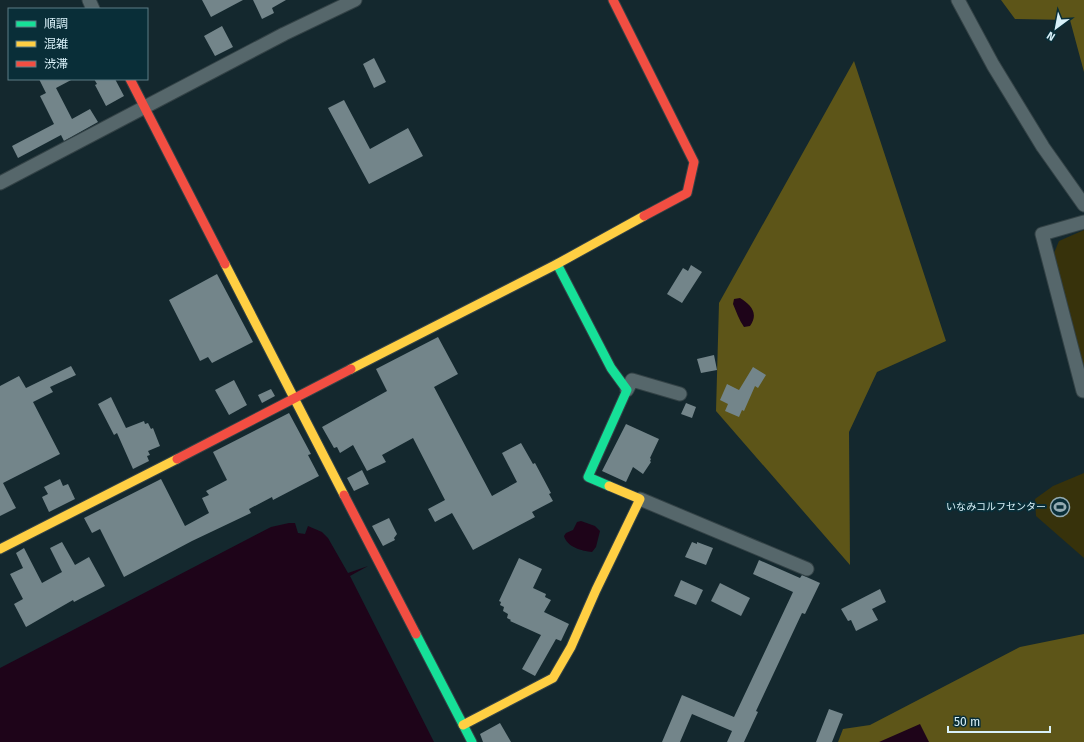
<svg xmlns="http://www.w3.org/2000/svg" width="1084" height="742" font-family="'Fira Sans','Noto Sans JP',sans-serif">
<style>
.green{fill:#37320b}
.forest{fill:#5d5518}
.water{fill:#1e0419}
.building{fill:#73858a}
.lines{fill:none;stroke-linecap:round;stroke-linejoin:round}
.street-casing{stroke:#334246;stroke-width:15}
.fast-casing{stroke:#334246;stroke-width:11}
.slow-casing{stroke:#334246;stroke-width:11}
.jam-casing{stroke:#334246;stroke-width:11}
.street{stroke:#56676b;stroke-width:13}
.fast{stroke:#16e098;stroke-width:9}
.slow{stroke:#ffcf43;stroke-width:9}
.jam{stroke:#f24e42;stroke-width:9}
.labels{text-anchor:middle;dominant-baseline:central;stroke-width:4;stroke-linejoin:round;paint-order:stroke}
.poi-label{font-size:10px;fill:#d9f1f9;stroke:#092e38;text-anchor:end}
</style>
<rect width="100%" height="100%" fill="#14282e"/>
<!-- green -->
<path class="green" d="M1084,230V370L1054,253L1059,241Z
M1084,473V558L1036,516L1035,499L1053,486Z"/>
<!-- forest -->
<path class="forest" d="M1001,0H1084V72L1070,20L1015,19Z
M854,61L946,341L877,372L849,432L850,565L716,411L719,303Z
M1084,634V742H838L843,729L870,725L1020,647Z"/>
<!-- water -->
<path class="water" d="M740,298C751,305 759,313 750,326L744,327C739,320 736,311 733,304L734,299Z
M581,521L595,526L600,531L596,547L592,552C582,551 567,547 564,536L566,533L573,530L577,522Z
M289,523H295L298,533L305,534L308,526L322,532L328,538L348,573L368,566L350,576L434,742H0V668L271,527Z
M920,724L929,742H879Z"/>
<!-- building -->
<path class="building" d="M202,0H243L211,17Z
M253,0H286L272,8L274,13L262,19Z
M222,26L233,47L215,56L204,36Z
M374,58L386,82L374,88L363,64Z
M39,79H73L56,88L72,119L90,109L98,122L64,141L61,135L18,158L12,146L54,124L40,96L46,93Z
M94,79H115L124,96L106,106L95,85L97,84Z
M344,100L370,149L408,128L423,156L369,184L328,108Z
M691,265L702,272L682,303L667,294L683,268L688,271Z
M217,274L253,342L212,363L208,357L200,361L169,300Z
M438,337L458,374L434,387L492,496L517,482L502,453L521,443L533,464L535,463L551,493L549,494L553,501L532,512L535,517L473,550L452,513L435,522L428,509L445,500L413,438L382,455L386,462L367,471L353,445L340,453L337,447L334,448L322,427L387,391L376,369Z
M714,355L717,370L701,373L697,359Z
M71,366L76,375L50,387L53,392L33,402L60,454L3,483L16,508L0,516V386L19,376L26,388Z
M753,367L766,375L758,388L755,386L744,411L742,410L739,417L725,411L728,404L720,400L727,384L739,390Z
M234,380L247,405L229,415L215,390Z
M271,389L275,396L262,403L258,395Z
M111,397L126,428L144,421L145,424L148,423L151,429L153,428L160,446L148,451L150,455L147,456L149,461L133,469L117,433L114,435L98,404Z
M686,403L696,407L692,418L681,414Z
M289,413L311,454L308,455L319,476L273,500L272,497L249,509L251,513L192,541L124,577L100,529L92,533L84,518L161,479L185,526L209,513L202,498L209,495L206,491L227,480L213,452Z
M626,424L659,439L650,458L651,459L650,461L651,462L643,474L633,467L626,482L602,471Z
M362,470L369,484L354,491L347,478Z
M60,479L63,486L68,484L75,499L49,512L42,497L48,494L44,487Z
M389,518L397,534L394,538L395,540L383,546L372,526Z
M62,542L75,565L89,557L105,586L74,602L73,600L26,627L14,604L23,599L10,574L23,568L16,553L24,548L42,583L62,572L50,548Z
M692,542L697,544V542L713,548L706,565L685,557Z
M519,558L542,569L533,588L546,594L545,597L551,600L544,612L569,624L561,641L556,639L535,676L522,669L541,635L510,621L511,620L507,618L508,614L503,611L504,607L500,605L501,602L499,601Z
M759,560L800,578L802,575L820,583L805,614L802,613L756,711L758,712L744,742H727L732,731L692,714L680,742H662L682,695L734,717L793,592L753,574Z
M681,580L703,590L696,605L674,596Z
M720,583L750,598L741,616L711,601Z
M880,589L886,602L872,609L878,620L856,631L851,620L848,621L841,609Z
M829,709L843,714L832,742H816Z
M500,723L511,742H483L480,734Z"/>
<g class="lines">
<!-- street casing -->
<g class="street-casing">
<path id="street" d="M89,0L93,9
M958,0L993,65L1043,147L1084,205
M0,183L284,34L355,0
M627,390L632,380L680,394
M1083,391L1042,234L1084,222
M640,499L807,569"/>
</g>
<!-- fast casing -->
<g class="fast-casing">
<path id="fast" d="M557,264L611,368L627,390L588,477L609,486
M416,634L472,742"/>
</g>
<!-- slow casing -->
<g class="slow-casing">
<path id="slow" d="M225,264L344,495
M351,369L557,264L644,216
M0,549L177,459
M463,725L553,678L571,647L596,590L640,499L609,486"/>
</g>
<!-- jam casing -->
<g class="jam-casing">
<path id="jam" d="M613,0L694,162L687,193L644,216
M130,79L225,264
M177,459L351,369
M344,495L416,634"/>
</g>
<!-- street -->
<use href="#street" class="street"/>
<!-- fast -->
<use href="#fast" class="fast"/>
<!-- slow -->
<use href="#slow" class="slow"/>
<!-- jam -->
<use href="#jam" class="jam"/>
</g>
<!-- icons -->
<defs>
<g id="stadium-ring" transform="scale(1)"><circle r="9.5" fill="#092e38" stroke="#94abb2" stroke-width="1.5"/><path d="M0-5a6.5 5 0 1 0 0 10a6.5 5 0 1 0 0-10ZM-3.5-1.8h7v3.6h-7Z" fill="#94abb2"/></g>
</defs>
<g fill-rule="evenodd">
<use href="#stadium-ring" x="1060" y="507"/>
</g>
<g class="labels">
<!-- poi labels -->
<g class="poi-label">
<text x="1046" y="507">いなみコルフセンター</text>
</g>
</g>
<!-- legend -->
<rect x="8" y="8" width="140" height="72" fill="#092e38" stroke="#5c7c85"/>
<rect x="16" y="21" width="20" height="6" fill="#16e098" stroke="#5c7c85"/>
<text x="44" y="28" font-size="12" fill="#d9f1f9">順調</text>
<rect x="16" y="41" width="20" height="6" fill="#ffcf43" stroke="#5c7c85"/>
<text x="44" y="48" font-size="12" fill="#d9f1f9">混雑</text>
<rect x="16" y="61" width="20" height="6" fill="#f24e42" stroke="#5c7c85"/>
<text x="44" y="68" font-size="12" fill="#d9f1f9">渋滞</text>
<!-- north arrow -->
<g transform="translate(1056 28) rotate(212)" stroke="#092e38" stroke-width="3" paint-order="stroke">
<path d="M0-3L7 15L0 10L-7 15Z" fill="#d9f1f9"/>
<text y="-6" font-size="11" font-weight="bold" text-anchor="middle" fill="#d9f1f9">N</text>
</g>
<!-- scale -->
<path d="M948 726v6h102v-6" fill="none" stroke="#d9f1f9" stroke-width="2"/>
<text x="954" y="726" font-size="12" fill="#d9f1f9" stroke="#092e38" stroke-width="3" paint-order="stroke">50 m</text>
</svg>
